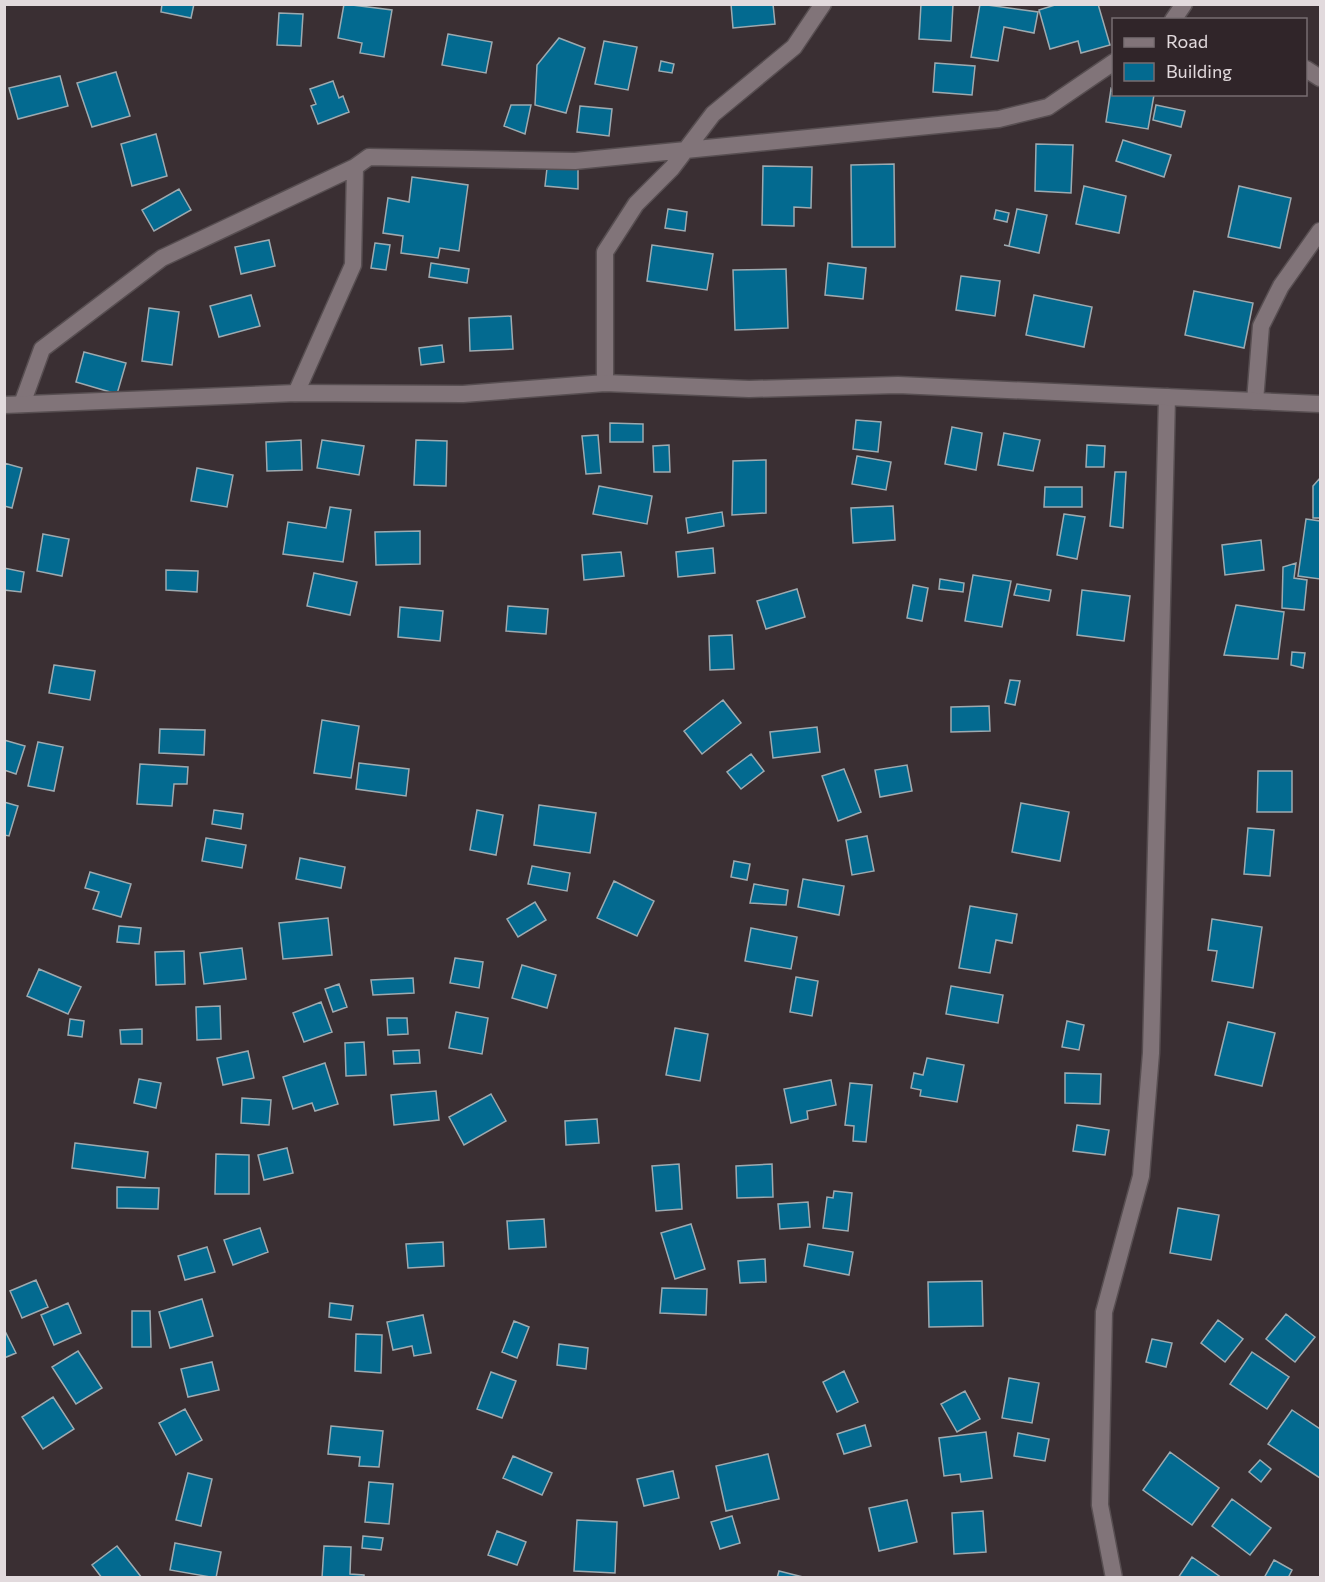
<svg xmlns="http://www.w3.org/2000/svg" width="1325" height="1582" font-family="Commissioner,sans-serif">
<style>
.building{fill:#036a90;stroke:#9daab0;stroke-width:1.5}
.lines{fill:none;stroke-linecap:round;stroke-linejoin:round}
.minor-casing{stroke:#574e51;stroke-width:19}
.tertiary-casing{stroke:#574e51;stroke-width:19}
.minor{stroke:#817479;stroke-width:16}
.tertiary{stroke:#817479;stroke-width:16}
</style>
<rect width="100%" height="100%" fill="#3a2f33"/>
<!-- building -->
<path class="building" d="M162,4H194L191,18L161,12Z
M344,4L392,10L384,57L360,53L362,43L338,38Z
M731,4H773L775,24L733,28Z
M921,4H953L951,41L919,39Z
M980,4L1038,12L1034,33L1004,27L998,61L971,57Z
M1058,4H1098L1110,45L1081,53L1078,41L1050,49L1039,10Z
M279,13L303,14L301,46L277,45Z
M448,34L492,42L486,73L442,65Z
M559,38L585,48L566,113L535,105L537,65Z
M604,41L637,47L628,90L595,84Z
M661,61L674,64L672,73L659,71Z
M935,63L975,66L972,95L933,92Z
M116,72L130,116L92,127L77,83Z
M60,76L68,106L18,119L9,88Z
M333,81L339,98L343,96L349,112L318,124L311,106L316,104L310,89Z
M1111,89L1114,94L1154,95L1148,129L1106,122Z
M511,105H531L525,134L504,126Z
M1156,105L1185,111L1181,127L1153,120Z
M580,106L612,109L609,136L577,132Z
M156,134L167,176L132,186L121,144Z
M1123,140L1171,155L1164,177L1116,161Z
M1036,144L1073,145L1071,193L1035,191Z
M894,164L895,247H852L851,165Z
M763,166L812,167L811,208L794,207V226L762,225Z
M547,168H578V189L545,186Z
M412,177L468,185L459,251L440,248L438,258L401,253L403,236L383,233L388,198L409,202Z
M1084,186L1126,196L1119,233L1076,224Z
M1239,186L1291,198L1280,248L1228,237Z
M179,189L191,210L154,231L142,210Z
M668,209L687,212L685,231L665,228Z
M1017,209L1047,215L1039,253L1004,245L1009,246Z
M996,210L1009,213L1007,222L994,219Z
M269,240L275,266L241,274L235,247Z
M375,243L390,245L386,270L371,268Z
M652,245L713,254L707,290L647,281Z
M431,263L469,269L467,283L429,277Z
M828,263L866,268L863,299L825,295Z
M786,269L788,328L735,330L733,270Z
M961,276L1000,281L995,316L956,310Z
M1194,291L1253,303L1244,348L1185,335Z
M251,295L260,326L219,337L210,306Z
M1034,295L1092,307L1084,347L1026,335Z
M149,308L179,312L172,365L142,361Z
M511,316L513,349L470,351L469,318Z
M442,345L444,362L421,365L419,348Z
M84,352L126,363L117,394L76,382Z
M856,420L881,422L878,452L853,449Z
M610,423L643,424V442H610Z
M952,427L982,433L976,470L945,464Z
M1004,433L1040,440L1033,471L998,465Z
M598,435L601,473L586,474L582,436Z
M301,440L302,470L267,471L266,442Z
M322,440L364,446L359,475L317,468Z
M416,440L447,441L446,486L414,485Z
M669,445L670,472H654L653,446Z
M1087,445L1105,446L1104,467H1086Z
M857,456L891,462L886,490L852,484Z
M766,460V513L732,515L733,461Z
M4,463L22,468L12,508L4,506Z
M197,468L233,475L227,507L191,501Z
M1115,472H1126L1123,528L1110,526Z
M1320,478V518H1313V486Z
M599,486L652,496L647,524L593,514Z
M1045,487H1082V507H1044Z
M893,506L895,540L853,543L851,508Z
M330,507L351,510L343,562L283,554L288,522L326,528Z
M722,512L724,526L688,533L686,518Z
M1064,514L1085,517L1077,559L1057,555Z
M1306,519L1320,521V579L1298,576Z
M420,531V564L376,565L375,532Z
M43,534L69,539L62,576L37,571Z
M1261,540L1264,570L1225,575L1222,545Z
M713,548L715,573L678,577L676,552Z
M621,552L624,576L584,580L582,555Z
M1296,563L1294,578L1307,580L1304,610L1282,608L1283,567Z
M4,568L24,572L21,592L4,590Z
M166,570L198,571L197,592L166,590Z
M314,573L357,582L350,615L307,606Z
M973,575L1011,581L1002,627L965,621Z
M940,579L964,583L963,592L939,589Z
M1017,584L1051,590L1049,601L1014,595Z
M913,585L928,588L922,621L907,618Z
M797,589L805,617L766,629L757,601Z
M1082,590L1130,596L1124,641L1077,635Z
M1236,605L1284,612L1278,659L1224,655Z
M508,606L548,609L546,634L506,631Z
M400,607L443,611L440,641L398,637Z
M732,635L734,669L710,670L709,636Z
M1292,652L1305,653L1303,668L1291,665Z
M54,665L95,671L90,700L49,693Z
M1010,680L1020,681L1015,705L1005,703Z
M723,700L741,723L702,754L684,731Z
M989,706L990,731L951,732V707Z
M322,720L359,726L351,778L314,773Z
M817,727L820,752L773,758L770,732Z
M160,729L205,730L204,755L159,753Z
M4,740L25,746L16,774L4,770Z
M38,742L63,747L54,791L28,786Z
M751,754L764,771L741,789L727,772Z
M359,763L409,769L406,796L356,789Z
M140,764L188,767L187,784H174L172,806L137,804Z
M907,765L912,791L880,797L875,770Z
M844,769L861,812L838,821L822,776Z
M1258,771H1292V812H1257Z
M4,802L18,806L9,836L4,835Z
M1021,803L1069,812L1060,861L1012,852Z
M539,805L596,813L590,853L534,845Z
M214,810L243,814L241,829L212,824Z
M477,810L503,815L496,855L470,850Z
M1248,828L1274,830L1270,876L1244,874Z
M867,836L874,871L852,875L846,840Z
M206,838L246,845L242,868L202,861Z
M300,858L345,867L341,888L296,879Z
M734,861L750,864L747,880L731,877Z
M532,866L570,873L567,891L528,884Z
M90,872L131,884L121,917L93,909L99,892L85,888Z
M803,879L844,886L839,915L798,907Z
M614,881L654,901L637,936L597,918Z
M754,884L788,890L786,905L750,903Z
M535,902L546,920L518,937L507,919Z
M970,906L1017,914L1012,943L996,940L990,973L959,968Z
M328,918L332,955L283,959L279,923Z
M1212,919L1262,927L1253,988L1212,981L1217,951L1208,950Z
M119,926L141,928L139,944L117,942Z
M751,928L797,937L791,969L745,961Z
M242,948L246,979L204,984L200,953Z
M184,951L185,984L156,985L155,952Z
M455,958L483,962L479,988L450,983Z
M522,965L556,975L547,1008L512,998Z
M39,969L81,987L68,1014L27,996Z
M796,977L818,981L812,1016L790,1012Z
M413,978L414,993L373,995L371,980Z
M339,984L347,1007L333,1012L325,989Z
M951,986L1003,995L998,1023L946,1014Z
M321,1002L332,1032L304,1042L293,1013Z
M220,1006L221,1039L197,1040L196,1007Z
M456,1012L488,1018L482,1054L449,1048Z
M387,1018H407L408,1034L388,1035Z
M70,1019L84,1021L82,1037L68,1035Z
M1067,1021L1084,1025L1079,1050L1062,1047Z
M1228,1022L1275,1033L1262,1086L1215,1075Z
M675,1028L708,1034L700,1081L666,1075Z
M142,1029V1044H121L120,1030Z
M364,1042L366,1075L346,1076L345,1043Z
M419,1050L420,1063L394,1064L393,1051Z
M248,1051L254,1078L223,1085L217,1058Z
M927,1058L964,1065L957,1102L920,1096L921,1090L911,1088L914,1073L923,1075Z
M325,1063L338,1104L315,1111L312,1103L293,1109L283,1077Z
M1065,1073L1101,1074L1100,1104L1065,1103Z
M139,1079L161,1083L156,1108L134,1103Z
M831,1080L836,1105L807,1111L808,1119L791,1123L784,1089Z
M850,1083L872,1085L866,1142L853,1141L854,1126L845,1125Z
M436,1091L439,1120L394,1125L391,1095Z
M491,1094L506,1121L464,1145L449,1117Z
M242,1098L271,1100L269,1125L241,1123Z
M597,1119L599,1143L566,1145L565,1121Z
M1077,1125L1109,1130L1105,1155L1073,1151Z
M75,1143L148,1152L145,1178L72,1168Z
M287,1148L293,1173L264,1180L258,1155Z
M216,1154L249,1155V1194H215Z
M679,1164L682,1209L656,1211L652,1166Z
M772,1164L773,1197L737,1198L736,1166Z
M117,1187L159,1188L158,1209L117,1208Z
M834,1191L852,1193L848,1231L823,1228L827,1197L833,1198Z
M808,1202L810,1227L780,1229L778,1204Z
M1178,1208L1219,1215L1211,1260L1170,1253Z
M544,1219L546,1247L509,1249L507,1221Z
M691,1224L705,1269L675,1279L661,1233Z
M260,1228L268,1252L233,1265L224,1240Z
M443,1242L444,1266L408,1268L406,1244Z
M808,1244L853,1252L849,1275L804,1266Z
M207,1247L215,1272L185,1280L178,1256Z
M765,1259L766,1282L740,1283L738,1261Z
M36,1280L48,1307L22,1318L10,1291Z
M982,1281L983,1326L929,1327L928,1282Z
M662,1288L707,1289L706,1315L660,1313Z
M202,1299L213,1336L170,1348L159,1312Z
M68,1303L81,1333L54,1345L41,1315Z
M330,1303L353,1306L351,1320L329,1317Z
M132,1311H150L151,1347H132Z
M1286,1314L1315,1337L1295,1362L1266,1339Z
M423,1315L431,1353L414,1356L412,1346L393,1350L387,1322Z
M1218,1320L1243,1339L1225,1362L1201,1343Z
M514,1321L529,1327L517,1358L502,1352Z
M4,1329L16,1353L4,1358Z
M356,1334L382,1335L381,1373L355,1371Z
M1152,1339L1172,1343L1166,1367L1146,1362Z
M559,1344L588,1348L586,1369L557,1365Z
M78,1351L102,1388L76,1404L52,1367Z
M1252,1352L1289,1377L1267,1409L1230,1384Z
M212,1362L219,1390L188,1397L181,1369Z
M844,1371L858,1402L837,1412L823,1382Z
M491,1372L516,1381L502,1418L477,1409Z
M1009,1378L1039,1383L1032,1423L1002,1418Z
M965,1391L980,1419L957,1432L941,1404Z
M53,1397L74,1429L43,1449L22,1417Z
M185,1409L202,1440L176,1455L159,1423Z
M1292,1410L1320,1429V1478L1268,1444Z
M865,1425L871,1446L844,1454L837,1434Z
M331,1426L383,1431L379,1467L359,1466L360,1457L328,1454Z
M986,1432L992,1478L961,1482L960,1474L944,1476L939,1438Z
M1018,1433L1049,1439L1045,1461L1014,1456Z
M1170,1452L1219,1488L1192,1525L1143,1490Z
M768,1454L779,1499L726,1511L716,1466Z
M513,1456L552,1473L542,1495L503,1478Z
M1260,1460L1271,1469L1261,1482L1249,1472Z
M673,1471L679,1498L644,1506L637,1479Z
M188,1473L212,1479L201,1526L176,1520Z
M369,1482L393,1484L389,1524L365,1522Z
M1232,1499L1271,1528L1250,1555L1212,1526Z
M907,1500L917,1542L879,1551L869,1508Z
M983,1511L986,1552L954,1554L952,1513Z
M732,1516L740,1543L720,1549L711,1522Z
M577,1520L617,1522L615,1573L574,1571Z
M497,1531L526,1542L517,1565L488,1555Z
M363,1536L383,1538L381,1550L362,1548Z
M175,1543L221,1552L216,1578L170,1570Z
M117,1546L142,1578H102L92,1565Z
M324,1546L351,1547L350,1574L364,1575V1578H322Z
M1192,1557L1222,1578H1178Z
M1274,1560L1292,1570L1288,1578H1264Z
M779,1571L807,1578H777Z"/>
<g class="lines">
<!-- minor casing -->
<g class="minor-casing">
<path id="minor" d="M1173,20L1184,4
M1306,69L1320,78
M605,383V252L636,204L672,168L713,114L794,47L823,4
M296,393L353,265L355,167L369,157L575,161L999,119L1048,107L1114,62
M1255,401L1261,326L1281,286L1320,231
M22,404L42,349L162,258L355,167
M1114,1578L1100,1505L1104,1312L1141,1176L1151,1053L1167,397"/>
</g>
<!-- tertiary casing -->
<g class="tertiary-casing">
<path id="tertiary" d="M4,405L296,393L463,394L605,383L749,389L898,385L1320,404"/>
</g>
<!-- minor -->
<use href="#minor" class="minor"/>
<!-- tertiary -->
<use href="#tertiary" class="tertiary"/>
</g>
<!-- border -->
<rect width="1325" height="1582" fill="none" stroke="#e2dadd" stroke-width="12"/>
<!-- legend -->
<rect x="1112" y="18" width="195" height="78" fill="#302529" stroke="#776d71" stroke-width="1.5"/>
<rect x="1124" y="38" width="30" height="9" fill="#817479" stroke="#776d71" stroke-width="1.5"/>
<text x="1166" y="48" font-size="18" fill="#e2dadd">Road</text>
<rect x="1124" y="63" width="30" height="18" fill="#036a90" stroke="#776d71" stroke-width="1.5"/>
<text x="1166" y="78" font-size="18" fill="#e2dadd">Building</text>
</svg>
